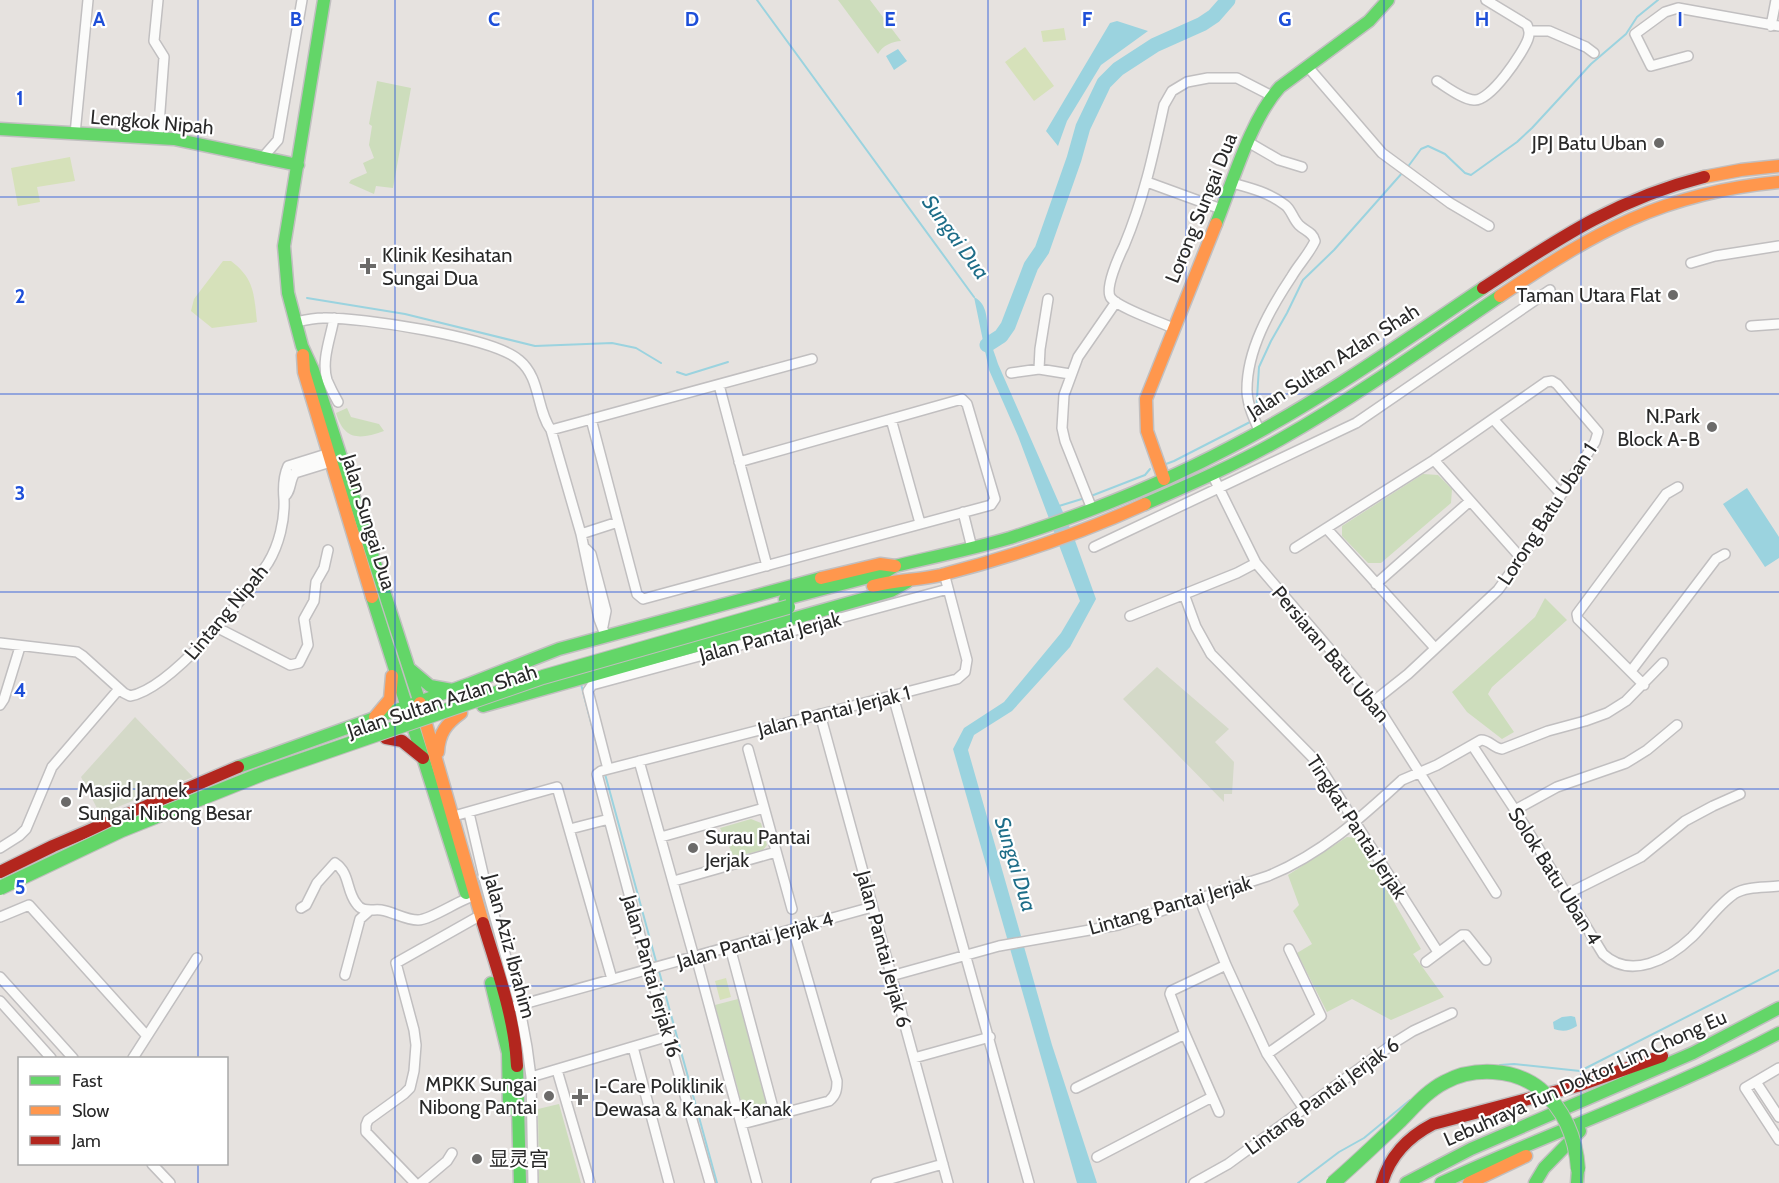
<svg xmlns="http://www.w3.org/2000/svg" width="1779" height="1183" font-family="Cabin,'Noto Sans SC',sans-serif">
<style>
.green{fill:#cdddbc}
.cemetery{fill:#d4d9c8}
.pitch{fill:#d6e1ba}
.water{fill:#9bd3df}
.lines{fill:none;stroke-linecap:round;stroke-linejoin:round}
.stream{stroke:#9bd3df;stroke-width:2}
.river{stroke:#9bd3df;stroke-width:15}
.street-casing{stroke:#c1bfc0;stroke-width:12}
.fast-casing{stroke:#c1bfc0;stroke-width:15}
.slow-casing{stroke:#c1bfc0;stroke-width:15}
.jam-casing{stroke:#c1bfc0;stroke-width:15}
.street{stroke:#fbfbfa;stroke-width:9}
.fast{stroke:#63d668;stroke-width:12}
.slow{stroke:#ff974d;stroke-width:12}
.jam{stroke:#b3261e;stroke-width:12}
.fast-bridge-casing{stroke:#bfbebd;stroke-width:16;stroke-linecap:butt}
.fast-bridge{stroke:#63d668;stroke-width:14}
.grid{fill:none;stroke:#1d4ed8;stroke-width:1.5;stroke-opacity:0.55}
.poi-dot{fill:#6b6a69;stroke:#fff;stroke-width:2}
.labels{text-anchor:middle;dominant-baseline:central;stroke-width:4.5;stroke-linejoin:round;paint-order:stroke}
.street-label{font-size:20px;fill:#292929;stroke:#fff}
.poi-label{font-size:20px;fill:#292929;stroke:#fff;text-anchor:start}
.water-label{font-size:21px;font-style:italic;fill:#1d6d88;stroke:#fff}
.grid-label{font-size:20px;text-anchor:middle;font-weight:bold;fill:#1d4ed8;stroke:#fff;stroke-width:4.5;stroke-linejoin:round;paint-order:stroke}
</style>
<rect width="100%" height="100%" fill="#e6e2df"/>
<!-- green -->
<path class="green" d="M838,0H870L901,41C893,41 882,46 878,54Z
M377,81L411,88L393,188L376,186L374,194L349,183L351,180L367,173L363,163L374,158L369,145L372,126L369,124Z
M347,408L351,417L379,424L384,431C359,440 344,440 336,413Z
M1423,474L1438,475L1452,489L1451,503L1381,563H1368L1342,536V526Z
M1545,598L1567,620L1492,687L1488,694L1514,732L1502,739L1467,712L1452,692L1535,617Z
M751,819L761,823L767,845L763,850L734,857L720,828Z
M1347,837L1357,838L1421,949L1413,954L1444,997L1391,1020L1352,999L1327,1012L1297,953L1312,944L1293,911L1299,905L1288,875Z
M738,999L766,1103L761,1113L751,1115L743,1108L715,1005Z
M559,1104L581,1183H539L538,1109Z"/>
<!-- cemetery -->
<path class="cemetery" d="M1157,667L1229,729L1215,742L1234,762L1232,794H1224V802L1123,699Z
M135,717L193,777L100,814L81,777Z"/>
<!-- pitch -->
<path class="pitch" d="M1064,28L1066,40L1043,42L1041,31Z
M1025,47L1054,86L1034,101L1005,62Z
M70,157L75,181L37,187L40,202L18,206L11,168Z
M223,261H231C255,279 254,295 257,322L212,328L191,311L194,299Z
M726,978L731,997L720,1000L715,981Z"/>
<!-- water -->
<path class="water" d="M1117,21L1148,31L1101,65L1067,121L1058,146L1046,131L1110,23Z
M898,49L907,61L894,70L886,56Z
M974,297C989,305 986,321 989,336C991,345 995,354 998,364L1073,535L1096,599L1070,647L1012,711L974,735L968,750L1052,1045L1097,1183H1077L953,749L964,728L1004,702L1061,633L1080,601L1018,436L989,370Z
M1747,488L1779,537V558L1765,567L1723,504Z
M1571,1016L1575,1017L1577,1026C1569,1031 1563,1032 1554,1029L1553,1022L1562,1017Z"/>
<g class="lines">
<!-- stream -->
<path class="stream" d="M757,0L974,297
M1407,168L1421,149L1428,146L1445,154L1465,173L1471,175L1517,142L1532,128L1591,64L1626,34L1637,17L1658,0
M307,298L405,314L535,346L612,343L636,348L661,363
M677,372L686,375L728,362
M1256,414L1259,367L1271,341L1287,313L1303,280L1334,250L1403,172
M1166,464L1174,461L1252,421
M1091,496L1145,475L1150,469
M1059,506L1085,498
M581,684L597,745
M605,774L657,965
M659,971L717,1183
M1500,1065L1514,1064L1580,1071L1779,970
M1298,1183L1339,1152L1364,1138L1410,1100"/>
<!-- river -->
<path class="river" d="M987,345L1001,336L1008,326L1031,266L1042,250L1074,159L1083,127L1104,83L1118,69L1155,45L1202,24L1214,16L1228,0"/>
<!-- street casing -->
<g class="street-casing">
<path id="street" d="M158,0L154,41L164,57L158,138
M1771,26L1776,0
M1530,31H1549L1586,47L1594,53
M1688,56L1651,66L1635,34L1665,12L1678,8L1779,26
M1308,67L1382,153L1450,203L1489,226
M1437,81C1447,87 1462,99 1474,100C1490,102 1523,53 1528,39C1530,33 1529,30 1527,25L1486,0
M75,134L88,0
M1248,142L1279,160L1302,167
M264,156L278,140L302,0
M1147,182L1221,209
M1232,183C1251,188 1270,193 1285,205C1291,209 1293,219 1299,225C1305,231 1313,232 1315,241C1309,254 1299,264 1292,276C1270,309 1246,351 1247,392C1248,406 1254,419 1260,432
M1691,263L1715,256L1779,246
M334,318C331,337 321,360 327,380C330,387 334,395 338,402
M296,322C305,320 314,318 323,318C360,317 493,337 519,360C541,378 536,409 551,430L581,534L599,619L606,637
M1751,326L1779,324
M1173,328C1160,322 1119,308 1111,298C1104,289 1119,256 1124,246C1144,198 1153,156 1164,105L1172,91L1187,82L1208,78H1237L1272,96
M1039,369L1040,349L1048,299
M1011,373L1039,369L1070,374
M719,385L767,566
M591,419L637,594L643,599L991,505L995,499L967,404L962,399L739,462
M891,419L920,523
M1493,419L1561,494
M551,430L812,359
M1434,460L1521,558
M1212,474L1256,563L1374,701L1496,893
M284,497C292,491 289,480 295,473L334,461
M1092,509L1065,441L1062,428L1064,395L1078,357L1116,302
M963,512L972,548
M1327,529L1435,648
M581,534L618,522
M584,547L591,554L606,611L603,626
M1094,547L1356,423L1550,290
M1295,548L1434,460L1546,382L1552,381L1557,384L1598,432L1595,442L1580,465L1521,558L1498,590L1408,674L1374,701
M1376,584L1470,501
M1184,594L1196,627L1211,654L1316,761L1438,952
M1130,616L1237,573L1256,563
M216,627L290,665L299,663L308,645L304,619L314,601L316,582L324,568L328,550
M0,643L77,652L83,656L124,693L130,696C171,689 245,597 268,563C279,545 285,520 284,499C283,488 283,477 288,466L333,452
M1631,671L1716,559L1725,554
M1644,685L1578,619L1577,614L1666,494L1678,487
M893,696L1029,1183
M0,705L4,699L20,647
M820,714L948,1183
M1472,745L1515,810L1603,954C1631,980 1669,959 1692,937C1706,923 1718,905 1734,894C1747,886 1765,888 1779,886
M748,749L792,909
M639,761L694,957
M608,769L588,691L592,685L948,589
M1515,810L1557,787L1626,763L1647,750L1677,725
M469,813L485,882L519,1004L527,1047L531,1077L533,1183
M454,816L557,787L612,979
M570,829L609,819
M661,837L764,808
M0,848L19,836L26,829L52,767L119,689
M674,881L776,852
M1565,895L1641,857L1685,821L1713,806L1740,794
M1199,898L1226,965L1267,1054L1304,1109
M301,908L306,905L317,883L335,863C350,873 346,890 356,903C362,913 372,909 381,910C394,912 405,920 418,920C430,920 459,900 474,896
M0,917L29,905L147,1036
M730,947L775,1115
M1426,962L1462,935H1466L1486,960
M698,964L757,1183
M345,975L360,919L369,911
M891,976L999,946L1118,925L1268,876C1320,855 1361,818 1402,780L1437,765L1481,740C1490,740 1493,748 1502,749L1548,731L1585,721L1607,713L1626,701L1663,663
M0,977L73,1058
M0,1001L51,1058
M502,1010L872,907
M633,1047L669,1183
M1267,1054L1321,1016L1289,949
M133,1058L197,958
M914,1058L990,1037
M1779,1068L1745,1088L1779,1140
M557,1070L590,1183
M531,1077L669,1036
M1756,1082L1779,1117
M1076,1088L1185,1034
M1219,1112L1185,1034L1170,994L1171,991L1226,965
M742,1124L829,1101C836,1095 837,1090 837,1081L793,929
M1097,1157L1212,1097
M152,1164L170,1183
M415,1183L366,1132V1125L368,1120L404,1094L410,1088L414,1071L416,1045L414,1030L396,963L481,915
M421,1183L447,1161L452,1153
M710,1183L649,969L597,774L601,771L957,679L965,672L967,660L944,573
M876,1183L943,1164
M1194,1183L1228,1164L1397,1041L1413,1031L1452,1013"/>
</g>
<!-- fast casing -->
<g class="fast-casing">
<path id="fast" d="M324,0L284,246L288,293L302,346L313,370L420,703
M0,129L174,139L298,165
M1216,224C1233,182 1250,120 1280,87L1369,21L1388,0
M1145,504C1191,484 1237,464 1281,439C1357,396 1428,345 1500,296
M372,597L466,893
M785,599L884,573L895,566C933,557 972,549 1010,538C1085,514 1159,485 1229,448C1318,402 1400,344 1483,288
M411,670L430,686L452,690
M483,706L891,591L907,582
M238,767L469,684L559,649L821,578
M491,983L508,1053L509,1109
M517,1066L520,1183
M1406,1183L1471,1149L1693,1053L1779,1008
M1441,1183C1553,1131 1670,1091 1779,1033
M1535,1183L1544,1168L1580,1131
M1577,1183L1578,1169"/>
</g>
<!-- slow casing -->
<g class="slow-casing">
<path id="slow" d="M1704,177L1741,170L1779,166
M1500,296C1595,232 1662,193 1779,182
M303,355L304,372L372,597
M1164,479L1147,431L1146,399L1216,224
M821,578L880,564L895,566
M873,586C895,580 919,580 941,575C1011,557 1079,534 1145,504
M420,703L483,923
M375,717L390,699L392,676
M438,752C439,733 446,724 461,713
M1469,1183L1526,1156"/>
</g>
<!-- jam casing -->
<g class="jam-casing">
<path id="jam" d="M1483,288C1558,239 1616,199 1704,177
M386,738L402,741L423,758
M0,872L53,846L238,767
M483,923C497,969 515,1018 517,1066
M1382,1183C1390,1155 1408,1137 1433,1124L1577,1086L1662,1056"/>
</g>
<!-- street -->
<use href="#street" class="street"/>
<!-- fast -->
<use href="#fast" class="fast"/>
<!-- slow -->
<use href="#slow" class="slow"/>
<!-- jam -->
<use href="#jam" class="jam"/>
<!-- fast-bridge casing -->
<g class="fast-bridge-casing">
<path id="fast-bridge" d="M0,888L122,830L262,774L543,677L788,607
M1333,1183C1356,1163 1378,1142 1400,1121C1414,1107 1427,1091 1445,1082C1473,1067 1514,1068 1540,1089C1564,1109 1576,1138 1578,1169"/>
</g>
<!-- fast-bridge -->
<use href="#fast-bridge" class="fast-bridge"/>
</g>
<!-- grid -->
<path class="grid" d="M198,0V1058M395,0V1183M593,0V1183M791,0V1183M988,0V1183M1186,0V1183M1384,0V1183M1581,0V1183M0,197H1779M0,394H1779M0,592H1779M0,789H1779M0,986H1779M198,1164V1183"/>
<!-- markers -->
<g class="poi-dot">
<circle cx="1659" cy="143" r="6"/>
<path d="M365 257h6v6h6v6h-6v6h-6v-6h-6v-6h6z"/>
<circle cx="1673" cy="295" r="6"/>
<circle cx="1712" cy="427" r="6"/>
<circle cx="66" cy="802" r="6"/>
<circle cx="693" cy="848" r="6"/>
<circle cx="549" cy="1096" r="6"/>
<path d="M577 1088h6v6h6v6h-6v6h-6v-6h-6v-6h6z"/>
<circle cx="477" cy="1159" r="6"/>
</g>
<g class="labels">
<!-- street labels -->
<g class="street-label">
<text transform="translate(152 122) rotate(5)">Lengkok Nipah</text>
<text transform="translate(1201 208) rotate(-68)">Lorong Sungai Dua</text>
<text transform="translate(1333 361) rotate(-32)">Jalan Sultan Azlan Shah</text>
<text transform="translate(1547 514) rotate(-57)">Lorong Batu Uban 1</text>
<text transform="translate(369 522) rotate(73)">Jalan Sungai Dua</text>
<text transform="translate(226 612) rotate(-50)">Lintang Nipah</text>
<text transform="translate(770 637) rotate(-15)">Jalan Pantai Jerjak</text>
<text transform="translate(1331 654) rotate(50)">Persiaran Batu Uban</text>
<text transform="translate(442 701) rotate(-18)">Jalan Sultan Azlan Shah</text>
<text transform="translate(834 711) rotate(-14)">Jalan Pantai Jerjak 1</text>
<text transform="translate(1357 827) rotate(57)">Tingkat Pantai Jerjak</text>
<text transform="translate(1555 876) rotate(58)">Solok Batu Uban 4</text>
<text transform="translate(1170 905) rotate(-16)">Lintang Pantai Jerjak</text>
<text transform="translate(755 940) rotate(-16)">Jalan Pantai Jerjak 4</text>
<text transform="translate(510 946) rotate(75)">Jalan Aziz Ibrahim</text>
<text transform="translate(884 949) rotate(75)">Jalan Pantai Jerjak 6</text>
<text transform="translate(652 976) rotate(74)">Jalan Pantai Jerjak 16</text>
<text transform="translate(1585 1078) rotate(-24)">Lebuhraya Tun Doktor Lim Chong Eu</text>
<text transform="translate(1322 1096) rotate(-36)">Lintang Pantai Jerjak 6</text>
</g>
<!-- poi labels -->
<g class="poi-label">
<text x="1647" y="143" text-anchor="end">JPJ Batu Uban</text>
<text x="382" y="255">Klinik Kesihatan<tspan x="382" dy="23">Sungai Dua</tspan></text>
<text x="1661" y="295" text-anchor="end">Taman Utara Flat</text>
<text x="1700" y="416" text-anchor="end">N.Park<tspan x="1700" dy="23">Block A-B</tspan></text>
<text x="78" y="790">Masjid Jamek<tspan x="78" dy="23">Sungai Nibong Besar</tspan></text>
<text x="705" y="837">Surau Pantai<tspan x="705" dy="23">Jerjak</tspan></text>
<text x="537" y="1084" text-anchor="end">MPKK Sungai<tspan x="537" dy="23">Nibong Pantai</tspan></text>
<text x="594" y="1086">I-Care Poliklinik<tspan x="594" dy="23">Dewasa &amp; Kanak-Kanak</tspan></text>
<text x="489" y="1159">显灵宫</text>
</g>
<!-- water labels -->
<g class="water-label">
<text transform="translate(956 237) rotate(54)">Sungai Dua</text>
<text transform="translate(1016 864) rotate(73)">Sungai Dua</text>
</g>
</g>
<g class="grid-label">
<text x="99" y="26">A</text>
<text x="296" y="26">B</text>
<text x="494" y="26">C</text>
<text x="692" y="26">D</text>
<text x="890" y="26">E</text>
<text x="1087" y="26">F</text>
<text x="1285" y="26">G</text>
<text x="1482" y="26">H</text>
<text x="1680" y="26">I</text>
<text x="20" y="105">1</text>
<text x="20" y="303">2</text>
<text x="20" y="500">3</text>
<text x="20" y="697">4</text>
<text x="20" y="894">5</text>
</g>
<!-- legend -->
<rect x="18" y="1057" width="210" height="108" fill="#ffffff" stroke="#a9a9a9" stroke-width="1.5"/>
<rect x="30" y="1076" width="30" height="9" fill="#63d668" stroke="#a9a9a9" stroke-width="1.5"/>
<text x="72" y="1087" font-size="18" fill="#292929">Fast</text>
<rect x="30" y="1106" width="30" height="9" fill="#ff974d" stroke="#a9a9a9" stroke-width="1.5"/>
<text x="72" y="1117" font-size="18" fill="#292929">Slow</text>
<rect x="30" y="1136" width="30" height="9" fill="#b3261e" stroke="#a9a9a9" stroke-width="1.5"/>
<text x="72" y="1147" font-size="18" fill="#292929">Jam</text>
</svg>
